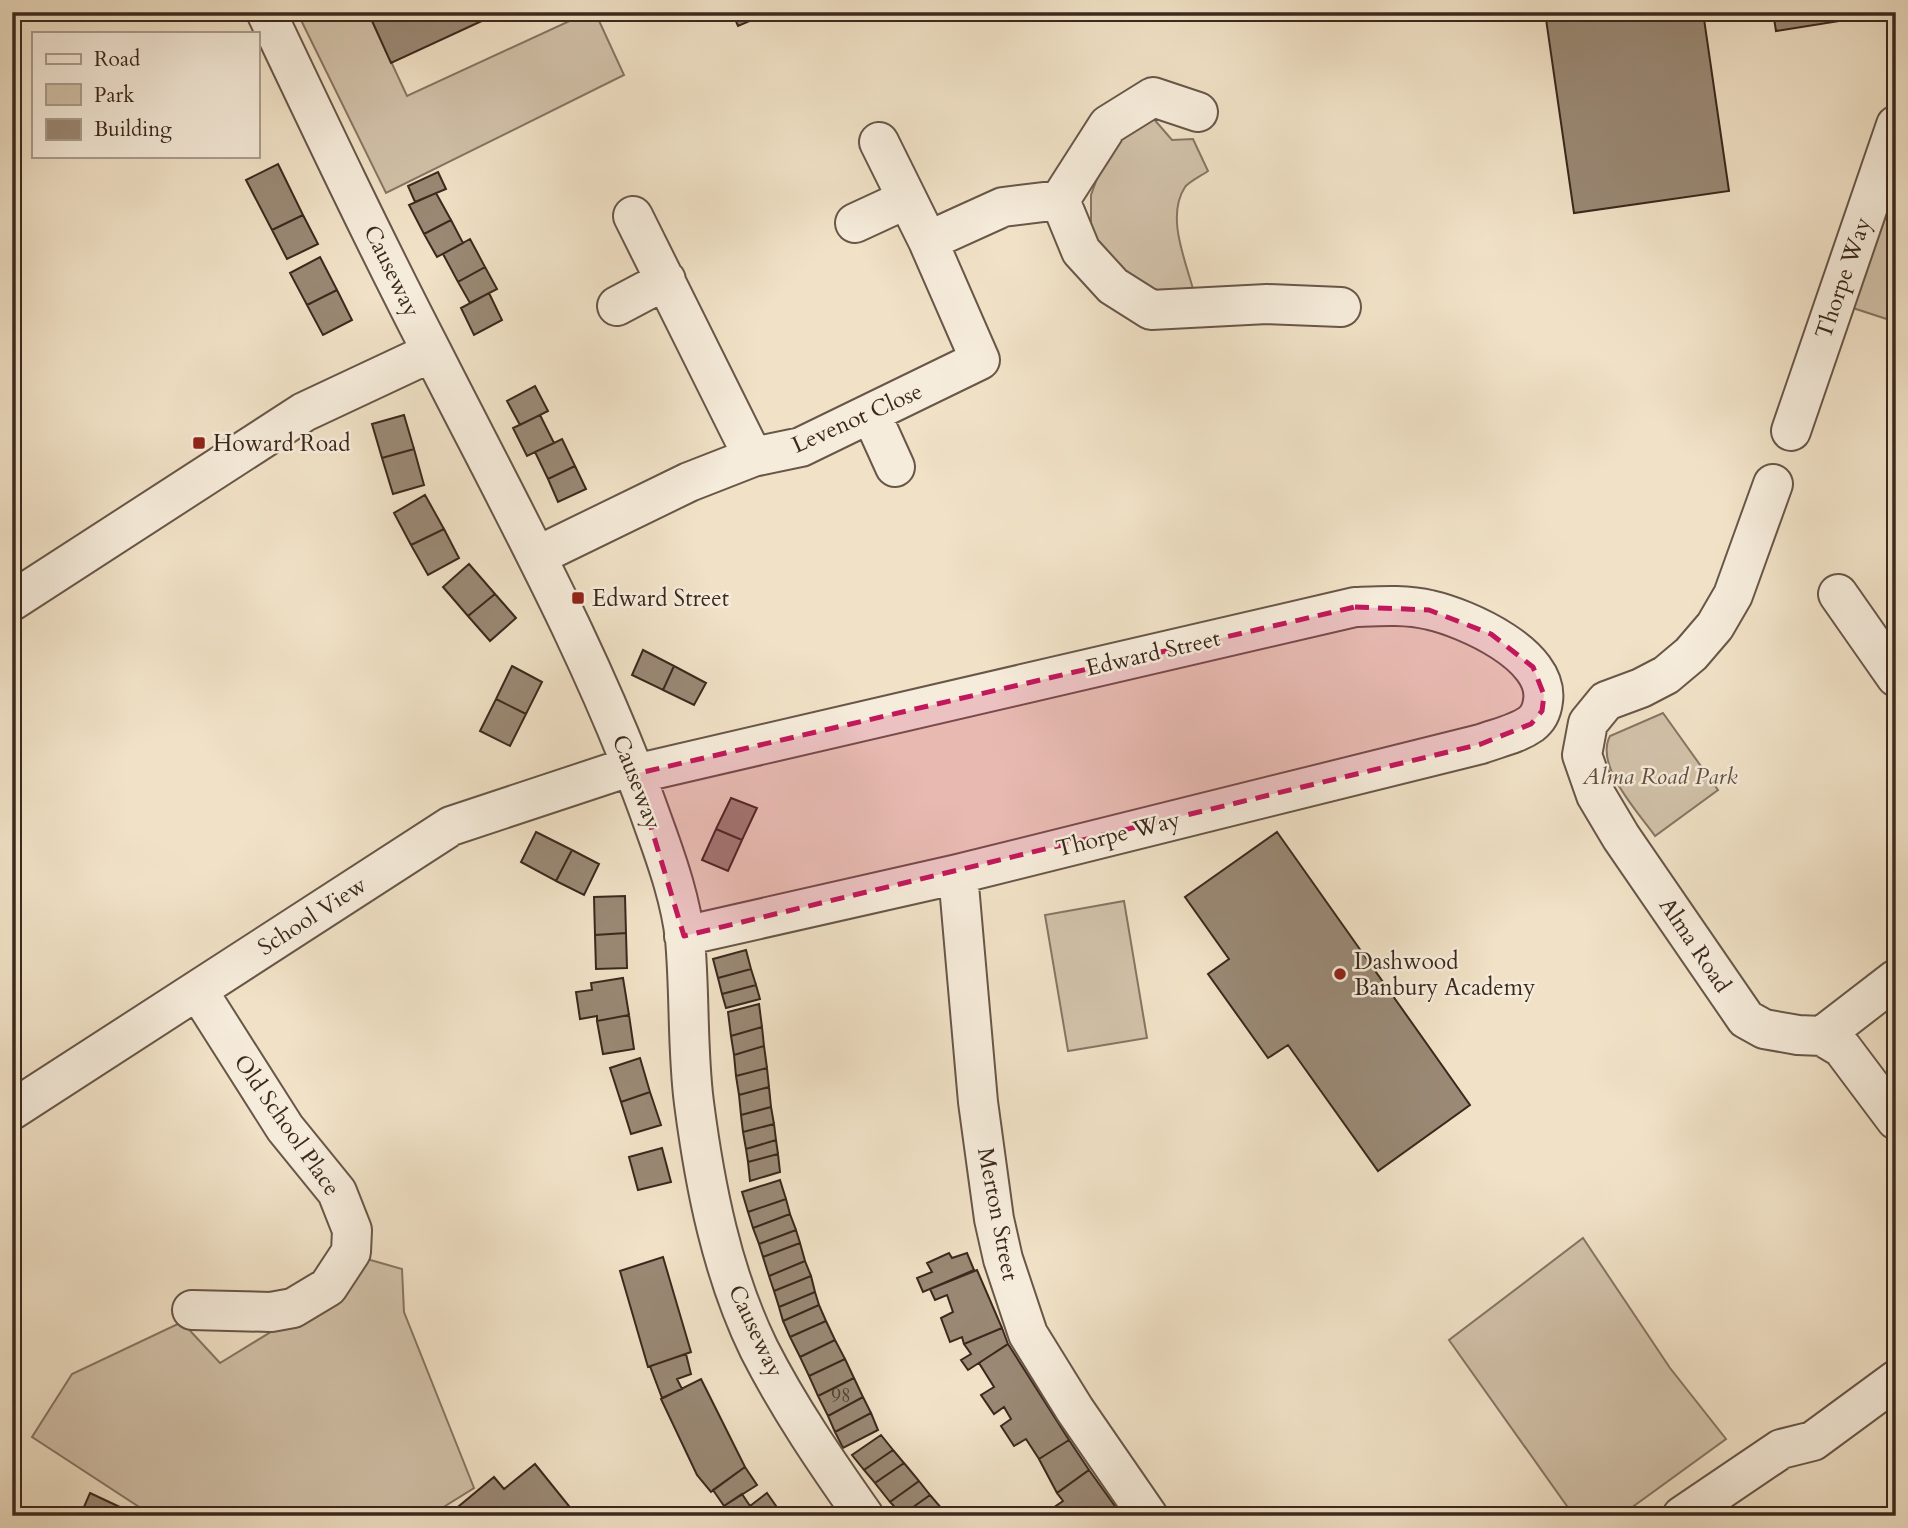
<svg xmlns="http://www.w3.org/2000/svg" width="1908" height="1528" font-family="Cardo,serif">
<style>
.green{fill:#d2c2aa;stroke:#867564;stroke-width:2}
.building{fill:#9a8975;stroke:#3b281d;stroke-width:2}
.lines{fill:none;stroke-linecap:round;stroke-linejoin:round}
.minor-casing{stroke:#685648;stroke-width:42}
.minor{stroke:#f6ecdb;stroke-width:38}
.marked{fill:#c2185b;fill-opacity:0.2;stroke:#c2185b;stroke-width:5;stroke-dasharray:14 9;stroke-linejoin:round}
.poi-dot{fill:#8f2418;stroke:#f6ecdb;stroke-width:2.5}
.labels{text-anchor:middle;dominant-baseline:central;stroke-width:5;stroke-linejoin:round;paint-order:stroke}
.number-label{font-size:19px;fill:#534033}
.street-label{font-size:23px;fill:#3b281d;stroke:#f6ecdb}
.poi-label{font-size:23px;fill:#3b281d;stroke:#f6ecdb;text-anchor:start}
.park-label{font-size:23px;font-style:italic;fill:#614e40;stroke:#f6ecdb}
</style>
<rect width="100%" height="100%" fill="#f1e2c7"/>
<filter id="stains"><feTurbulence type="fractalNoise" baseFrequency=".00286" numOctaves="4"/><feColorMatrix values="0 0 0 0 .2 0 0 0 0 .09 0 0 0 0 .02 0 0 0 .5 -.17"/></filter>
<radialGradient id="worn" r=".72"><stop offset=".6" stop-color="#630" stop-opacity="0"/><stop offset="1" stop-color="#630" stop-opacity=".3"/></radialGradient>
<!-- green -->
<path class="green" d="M297,12H368L407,96L589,12H595L624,75L386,193Z
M1153,118L1172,140L1193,139L1208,171C1201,176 1190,181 1185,187C1166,216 1185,259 1193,289L1149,293L1111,268L1091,232V195L1106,154L1134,127Z
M1896,187V322L1853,308Z
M1663,713L1718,790L1655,836C1639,813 1594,766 1610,736Z
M1124,901L1147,1038L1068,1051L1045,915Z
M1583,1238L1670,1368L1726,1439L1620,1516H1574L1449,1340Z
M360,1257L402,1269L404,1312L474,1488L429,1516H153L32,1437L72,1374L182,1322L220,1363L341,1289Z"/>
<!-- building -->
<path class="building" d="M368,12H499V13L391,63Z
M732,12H771L738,26Z
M1545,12H1703L1729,191L1574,213Z
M1773,12H1870L1871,16L1776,31Z
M278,164L303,215L272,230L246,180Z
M438,172L446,189L415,202L408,186Z
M436,193L451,220L424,234L409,205Z
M303,215L318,244L287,259L272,230Z
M451,220L463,243L437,257L424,234Z
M470,239L485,267L458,282L443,254Z
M320,257L337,290L307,305L290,273Z
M485,267L497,289L470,303L458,282Z
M337,290L352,320L323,335L307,305Z
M489,293L502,320L474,335L461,308Z
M535,386L548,411L520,425L507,401Z
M404,415L414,449L382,458L372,424Z
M540,415L554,443L527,456L513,428Z
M562,439L575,466L548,479L535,452Z
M414,449L424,485L393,494L382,458Z
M575,466L586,489L558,502L548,479Z
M425,495L444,529L411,545L394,513Z
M444,529L459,558L428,575L411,545Z
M469,564L495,594L468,616L443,587Z
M495,594L516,618L490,641L468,616Z
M643,650L674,666L663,690L632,675Z
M512,666L542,682L526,714L496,699Z
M674,666L706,683L694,705L663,690Z
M496,699L526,714L510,746L480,731Z
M731,798L757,808L742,840L716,829Z
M716,829L742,840L728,871L702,860Z
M536,832L572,850L556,881L521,862Z
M1277,832L1470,1105L1378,1171L1288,1045L1268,1058L1208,974L1229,959L1185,897Z
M572,850L599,864L584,895L556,881Z
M625,896L626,933L595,935L594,897Z
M626,933L627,968L596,969L595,935Z
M746,950L751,969L718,978L713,959Z
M751,969L756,985L722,994L718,978Z
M623,978L629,1015L597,1021V1016L580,1019L576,992L592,990L591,983Z
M756,985L760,999L726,1008L722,994Z
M759,1004L762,1027L731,1036L728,1012Z
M629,1015L634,1049L603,1054L597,1021Z
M762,1027L764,1046L734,1055L731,1036Z
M764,1046L767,1068L736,1076L734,1055Z
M640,1058L650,1092L621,1102L610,1068Z
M767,1068L769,1087L739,1095L736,1076Z
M769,1087L771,1107L741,1115L739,1095Z
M650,1092L661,1125L631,1134L621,1102Z
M771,1107L774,1124L743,1132L741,1115Z
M774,1124L776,1140L746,1149L743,1132Z
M776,1140L778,1154L748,1162L746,1149Z
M662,1148L671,1182L638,1190L629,1157Z
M778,1154L780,1172L750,1181L748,1162Z
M780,1180L786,1199L748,1212L742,1192Z
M786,1199L790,1214L753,1228L748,1212Z
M790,1214L796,1230L759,1244L753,1228Z
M796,1230L800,1243L763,1257L759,1244Z
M800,1243L805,1261L769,1276L763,1257Z
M949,1253L952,1258L967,1253L974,1270L923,1292L917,1278L932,1272L927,1263Z
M663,1257L691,1352L648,1367L620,1271Z
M805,1261L811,1276L774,1291L769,1276Z
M977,1270L1002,1328L964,1344L962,1337L950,1342L941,1318L953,1312L947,1295L935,1300L930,1289Z
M811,1276L815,1292L779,1307L774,1291Z
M815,1292L819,1305L783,1321L779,1307Z
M819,1305L826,1321L790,1337L783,1321Z
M826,1321L835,1340L800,1357L790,1337Z
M1002,1328L1008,1344L968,1370L961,1360L971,1354L964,1344Z
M835,1340L845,1359L809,1376L800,1357Z
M1008,1344L1069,1440L1039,1459L1026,1439L1014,1446L1001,1426L1011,1419L1004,1407L994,1414L981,1395L994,1387L979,1363Z
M686,1354L691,1374L677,1379L682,1389L662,1398L650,1366Z
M845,1359L854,1378L818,1396L809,1376Z
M854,1378L863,1397L828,1416L818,1396Z
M701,1379L745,1467L711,1492L697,1475L661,1399Z
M863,1397L871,1413L835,1432L828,1416Z
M871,1413L878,1430L843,1448L835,1432Z
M881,1435L893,1450L864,1470L852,1455Z
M1069,1440L1089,1470L1057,1493L1039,1459Z
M893,1450L904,1463L875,1483L864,1470Z
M904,1463L919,1481L890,1502L875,1483Z
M535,1464L577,1516H447L494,1477L504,1489Z
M745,1467L757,1485L724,1506L713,1490Z
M1089,1470L1122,1516H1054L1050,1510L1063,1501L1057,1493Z
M919,1481L930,1495L902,1515L890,1502Z
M90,1493L139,1516H80Z
M767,1493L783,1516H735L750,1506Z
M742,1494L750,1506L735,1516H731L724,1506Z
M930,1495L943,1510L935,1516L902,1515Z"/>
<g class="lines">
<!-- minor casing -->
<g class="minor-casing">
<path id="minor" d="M266,12C320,126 374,240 432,352C511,508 597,662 655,828C668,864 681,902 685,939C690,994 687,1049 694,1103C705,1187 722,1273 759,1349C789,1408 826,1462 864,1516
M1198,112L1153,97L1108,125L1060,200L1081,251L1113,286L1151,310L1267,304L1341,307
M633,216L753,457
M855,223L907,199
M928,241L1003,207L1060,200
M617,306L666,280
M871,414L895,467
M1791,431L1896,125
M1773,484L1733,595L1715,626L1691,654L1666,675L1641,688L1606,701L1588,723L1582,755L1596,795L1621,837L1746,1019L1764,1029L1798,1035L1822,1036L1842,1048L1896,1120
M537,556L689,482L753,457L801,447L980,360L928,241L879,142
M1838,594L1896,677
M12,601L304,412L432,352
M635,774L1355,607C1379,606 1406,604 1430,610C1466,618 1550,655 1543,701C1542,710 1539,718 1531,724C1517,734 1497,738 1481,744L958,874L684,936
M958,874L978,1102L994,1219L1003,1259L1028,1334L1075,1410L1148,1516
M1822,1036L1896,979
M12,1110L451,826L632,766
M192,1310L271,1312L293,1308L328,1287L351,1252L352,1230L337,1192L285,1128L198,991
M1682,1516L1781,1449L1813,1441L1896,1380"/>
</g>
<!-- minor -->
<use href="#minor" class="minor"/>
</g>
<!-- marked area -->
<path class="marked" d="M1355,607L1429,610L1491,634L1533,667L1544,695L1542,711L1531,724L1481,744L684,936L635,774Z"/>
<!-- markers -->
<g class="poi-dot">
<rect x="192" y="436" width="14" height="14" rx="3.5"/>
<rect x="571" y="591" width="14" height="14" rx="3.5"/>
<circle cx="1340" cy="974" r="7"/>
</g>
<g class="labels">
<!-- number labels -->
<g class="number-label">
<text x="841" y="1396">98</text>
</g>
<!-- street labels -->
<g class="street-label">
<text transform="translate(392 271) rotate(64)">Causeway</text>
<text transform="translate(1843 278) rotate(-71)">Thorpe Way</text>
<text transform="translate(857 418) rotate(-24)">Levenot Close</text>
<text transform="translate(1153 653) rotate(-13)">Edward Street</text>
<text transform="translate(637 782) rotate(69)">Causeway</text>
<text transform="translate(1118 834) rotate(-14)">Thorpe Way</text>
<text transform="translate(312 916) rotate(-33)">School View</text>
<text transform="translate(1695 945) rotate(56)">Alma Road</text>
<text transform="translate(287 1125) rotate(55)">Old School Place</text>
<text transform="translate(998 1214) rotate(79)">Merton Street</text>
<text transform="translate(756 1331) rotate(65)">Causeway</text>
</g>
<!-- poi labels -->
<g class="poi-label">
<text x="213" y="443">Howard Road</text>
<text x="592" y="598">Edward Street</text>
<text x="1354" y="961">Dashwood<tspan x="1354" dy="26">Banbury Academy</tspan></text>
</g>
<!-- park labels -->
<g class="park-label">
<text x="1660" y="776">Alma Road Park</text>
</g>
</g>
<!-- margin -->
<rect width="1908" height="1528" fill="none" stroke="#f1e2c7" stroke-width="42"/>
<rect x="14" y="14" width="1880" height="1500" fill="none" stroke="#3b281d" stroke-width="3.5"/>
<rect x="21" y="21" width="1866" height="1486" fill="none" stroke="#3b281d" stroke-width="2"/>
<!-- legend -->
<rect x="32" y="32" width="228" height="126" fill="#f6ecdb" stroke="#ab9e8f" stroke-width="2"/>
<rect x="46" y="54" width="35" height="10" fill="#f6ecdb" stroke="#ab9e8f" stroke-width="2"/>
<text x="94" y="66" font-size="21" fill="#3b281d">Road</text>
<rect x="46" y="84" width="35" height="21" fill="#d2c2aa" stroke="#ab9e8f" stroke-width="2"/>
<text x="94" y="102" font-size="21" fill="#3b281d">Park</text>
<rect x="46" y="119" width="35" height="21" fill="#9a8975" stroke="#ab9e8f" stroke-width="2"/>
<text x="94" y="136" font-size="21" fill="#3b281d">Building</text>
<rect width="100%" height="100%" filter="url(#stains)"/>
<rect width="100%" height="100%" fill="url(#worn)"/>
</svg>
